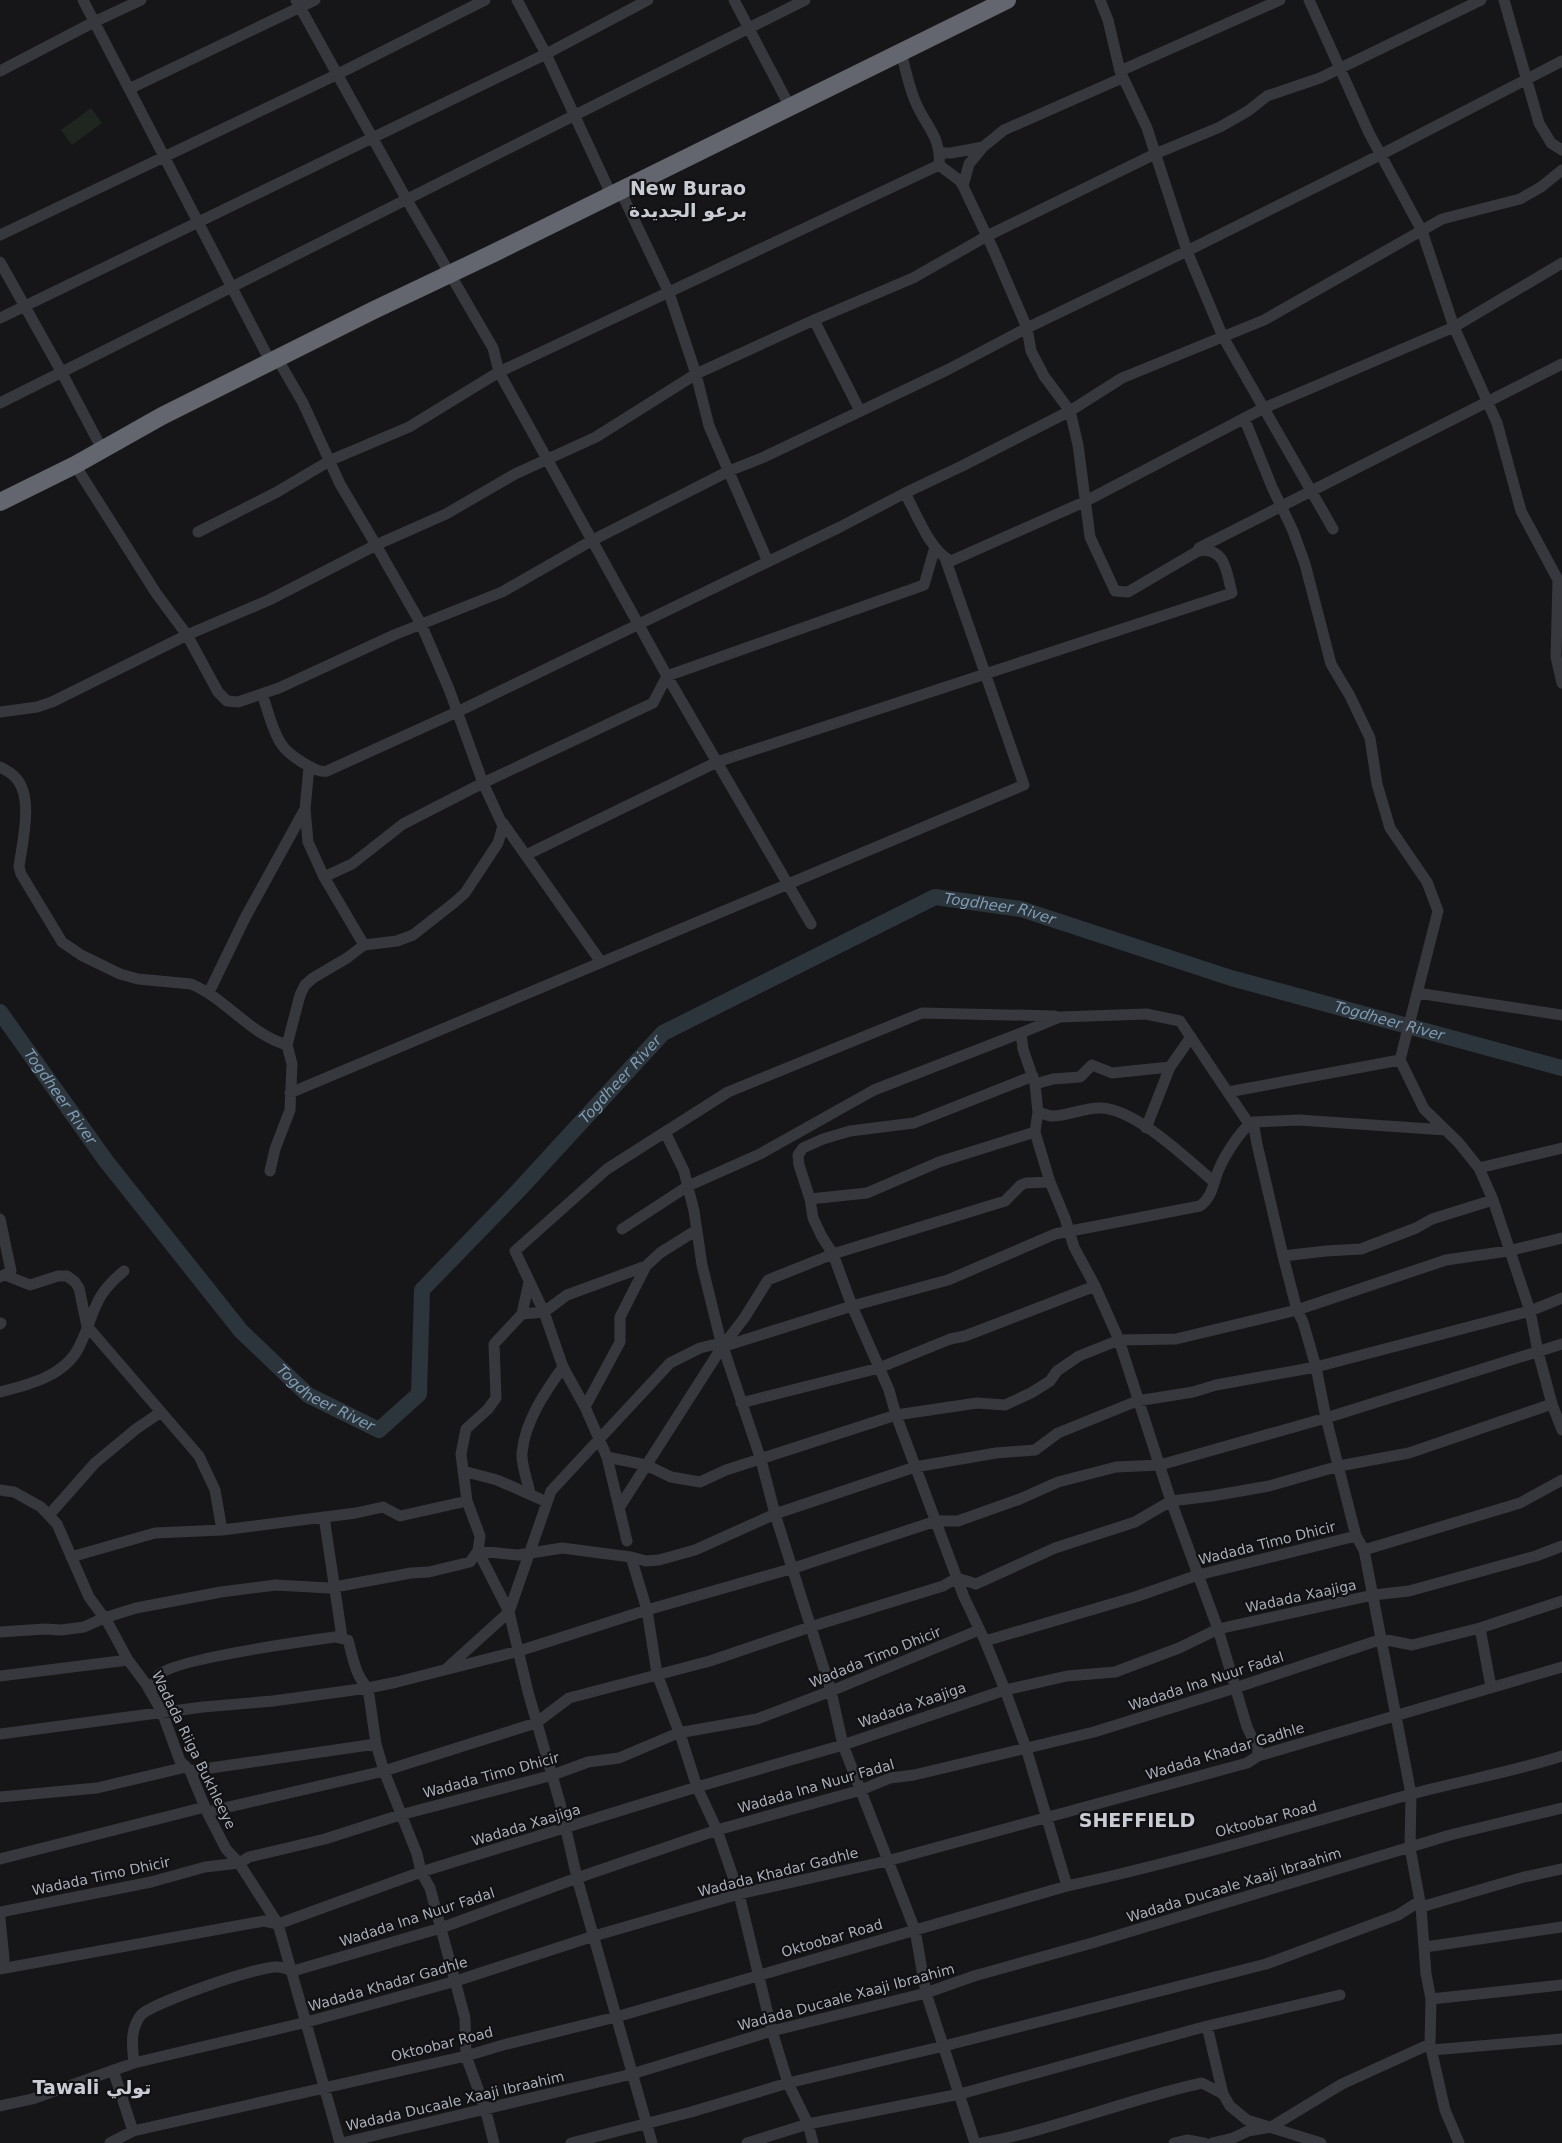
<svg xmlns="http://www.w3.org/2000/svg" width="1562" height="2143" font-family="'DejaVu Sans',Vazirmatn,sans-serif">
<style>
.green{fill:#1e261f}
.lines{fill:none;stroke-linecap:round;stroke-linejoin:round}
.river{stroke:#2c353c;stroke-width:16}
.minor{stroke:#37383d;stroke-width:11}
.highway{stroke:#63666e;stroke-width:18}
.labels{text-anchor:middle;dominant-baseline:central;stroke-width:4.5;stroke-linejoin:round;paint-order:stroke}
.street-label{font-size:14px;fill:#a8adb8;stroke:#111113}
.water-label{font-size:15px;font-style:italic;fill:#7f9bb3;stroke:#111113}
.district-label{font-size:19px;font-weight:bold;fill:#c9ccd4;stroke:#111113}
</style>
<rect width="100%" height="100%" fill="#161618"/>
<!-- green -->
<path class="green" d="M91,108L102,123L72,145L61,130Z"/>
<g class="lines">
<!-- river -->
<path class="river" id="s1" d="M0,1012L106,1161L241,1331L308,1395L379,1430L419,1394L422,1290L518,1191L663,1033L935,897L1021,909L1231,978L1562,1068"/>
<!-- minor -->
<path class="minor" d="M83,0L270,361
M517,0L546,54L611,194
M734,0L790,107
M1100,0L1108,20L1120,71L1147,128L1187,251L1223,337L1333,529
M1309,0L1369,133L1422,231L1454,327L1497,423L1521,511L1558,580L1556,657L1562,683
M1504,0L1539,123L1551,143L1562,150
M0,71L94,22L141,0
M1120,71L1280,0
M129,89L315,0
M940,153H951L983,147
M963,186L969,164L983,147L1004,130L1122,78
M620,190L669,293L696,374L709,426L768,562
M0,235L338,74L485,0
M0,262L61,371L102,449
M0,318L546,54L648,0
M814,320L860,411
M0,403L805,0
M1244,418L1272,487L1293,531L1305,564L1331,664L1350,696L1370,738L1377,784L1390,828L1427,882L1438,911L1400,1060
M75,465L156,593L187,635L269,600L376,545L340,484L303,403L277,358
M905,493C916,513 930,551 951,561L1084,502L1264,408L1454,327L1562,263
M198,532L277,492L331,460L409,427L499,372L939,165
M1199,548L1562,364
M262,694C268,710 272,731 282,745C288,754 316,774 327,771L457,712L840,527L905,493L962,466L1070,411L1122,378L1264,320L1442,219L1520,199L1541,187L1562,170
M0,712L37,707L52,702L187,635L218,692L227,701L238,702L279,688L394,635L502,592L591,541L729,471L764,457L947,370L1027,328L1187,251L1380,155L1562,61
M0,767C6,770 12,773 16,778C34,798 22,843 19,867L21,874L62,942L81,955L120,974L138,979L191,984C227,999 249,1034 287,1045
M309,767L305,809L308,842L324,877L364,945
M503,823L601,962
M526,855L717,762L1232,593C1226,571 1226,547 1198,551L1128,592L1115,591L1090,537L1078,445L1070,411L1044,376L1031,351L1027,328L993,249L963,186L959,180L939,165C942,138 925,125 916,103C909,88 906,70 901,53
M324,877L352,864L403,824L483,783L449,689L421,624L376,545L446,514L515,474L596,437L696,374L814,320L913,278L987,236L1155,154L1220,127L1248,111L1267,96L1320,78L1481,0
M811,924L667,676L924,585L935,547
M209,992L245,918L305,809
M1417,993L1562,1015
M1400,1060L1424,1109L1458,1142L1479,1168L1493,1200L1530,1311L1538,1352L1552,1404L1562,1430
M1033,1076L914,1123L850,1131L823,1139L803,1148L798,1155L799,1165L810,1199L813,1218L822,1237L833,1254L852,1306L889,1390L896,1415L964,1597L985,1641L1005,1690L1026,1748L1067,1886
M1035,1084L1053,1079L1080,1077L1092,1065L1112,1073L1170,1067
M1228,1092L1400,1060
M290,1093L1024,785L945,558
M1038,1112C1042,1113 1048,1116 1053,1116C1068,1116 1085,1107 1102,1108C1137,1110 1188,1160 1214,1182
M1249,1124L1180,1021L1146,1014L1060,1017L1021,1033L1023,1049L1035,1084L1038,1112L1035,1132L1050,1182L1065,1218L1074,1247L1095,1286L1119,1340L1171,1501L1218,1629L1247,1727L1258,1750V1756
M1146,1128L1170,1067L1191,1037
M1446,1130L1299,1120L1253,1122L1257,1144L1283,1256L1297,1310L1303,1322L1316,1367L1326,1418L1356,1536L1364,1550L1411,1794L1410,1848L1421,1907L1426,1974L1431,1999L1430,2044L1445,2110L1459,2143
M665,1132L684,1171L694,1211L702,1265L720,1338L761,1460L775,1514L831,1691L843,1745L915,1930L926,1993L975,2143
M1479,1168L1562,1148
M270,1171L275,1149L290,1110L292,1064L287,1045L300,995L305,985L313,978L347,958L364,945L397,941L413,935L455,902L465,893L498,843L503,826L483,783L653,703L667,676L499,372L493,348L407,200L296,0
M810,1199L867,1193L939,1162L1035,1132
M0,1219L11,1271L0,1277
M622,1229L688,1186L760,1154L874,1090L1021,1033
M1283,1256L1326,1251L1361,1249L1416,1228L1432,1219L1493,1200
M5,1275L30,1285L58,1276H67L75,1282L79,1288L87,1326L199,1456L215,1490L222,1530
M529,1282L522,1314L494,1344L496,1398L488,1409L466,1429L461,1454L467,1501L480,1536L478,1551L509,1612L528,1692L560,1803L577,1878L652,2143
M522,1314L544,1312L567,1295L646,1266
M0,1324L1,1323
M0,1392C28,1385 65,1376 79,1347C96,1313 91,1298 124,1271
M741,1403L879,1368L950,1339L965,1336L1095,1286
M585,1407L620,1342V1317L646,1266L660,1253L695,1231
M607,1457L646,1465L671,1477L700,1482L726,1470L896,1415L977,1403L1005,1405L1031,1393L1050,1381L1057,1371L1079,1356L1119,1340L1176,1339L1297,1310L1446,1260L1508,1251L1562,1238
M463,1471L497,1480L547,1502
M0,1490L14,1492L41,1507L57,1524L89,1597L108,1623L128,1660L146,1684L162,1712L180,1761L190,1771L207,1812L226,1849L239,1863L278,1924L340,2143
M530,1494C528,1482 521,1465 522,1453C525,1421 545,1392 563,1367
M619,1508L722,1347L745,1317L768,1280L833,1254L1005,1201L1021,1185L1026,1183L1050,1182
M49,1515L95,1463L136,1429L161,1412
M324,1517L342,1637
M627,1541L607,1457L585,1407L563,1367L544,1312L515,1251L607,1169L728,1092L922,1013L1055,1016
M1364,1550L1520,1503L1562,1480
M71,1557L155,1533L222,1530L356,1513L383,1507L400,1516L467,1501
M631,1557L647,1610L657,1674L682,1740L697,1787L717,1830L739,1894L772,2031L788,2083L808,2124L813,2143
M1480,1628L1491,1687
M0,1632L45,1629L61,1630L84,1627L104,1618L136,1608L221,1592L276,1585L329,1588L411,1573L429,1572L470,1562L478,1551L518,1555L562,1548L631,1557L646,1561L659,1560L695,1550L775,1514L915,1467L996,1453L1035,1450L1058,1433L1137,1401L1193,1392L1216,1385L1316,1367L1530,1311L1562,1298
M985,1641L1135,1597L1198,1575L1356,1536
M446,1669L509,1612L551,1491L670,1363L700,1348L712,1345L722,1347L852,1306L948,1280L1055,1234L1200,1206C1213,1197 1213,1182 1219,1169C1225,1155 1241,1129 1253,1122
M0,1676L128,1660
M368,1688L376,1744L384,1771L417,1854L421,1872L430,1888L465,2018L466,2056L485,2108L494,2143
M151,1693C153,1688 155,1679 159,1675C173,1659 306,1641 335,1637L348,1640C353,1657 355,1676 368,1688
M0,1734L203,1707L273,1701L368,1688L397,1682L519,1651L647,1610L794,1568L936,1521H958L1020,1499L1058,1482L1116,1467L1160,1465L1326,1418L1562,1344
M190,1771L376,1744
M0,1797L97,1788L186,1767
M207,1812L384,1771L536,1723L569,1698L710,1661L810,1627L943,1586L957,1578L976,1584L1055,1548L1135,1522L1171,1501L1212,1496L1269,1486L1339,1466L1409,1453L1552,1404
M0,1859L205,1807
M1421,1907L1524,1877L1562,1869
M0,1912L151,1882L205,1867L239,1863L249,1857L325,1839L400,1815L553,1775L588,1762L619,1758L678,1733L757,1719L831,1691L979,1630
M0,1918L4,1959L1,1968
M1425,1947L1562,1927
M0,1969L264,1921L278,1924L421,1872L697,1787L843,1745L1005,1690L1067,1676L1115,1672L1179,1648L1218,1629L1373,1595L1409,1591L1536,1556L1562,1546
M1431,1999L1562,1985
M1207,2026L1223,2094L1230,2106L1247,2120L1321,2143
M1432,2050L1562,2039
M134,2063C132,2046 130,2029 141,2015C152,2003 261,1965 278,1967C283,1967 288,1970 293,1971L441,1928L577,1878L717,1830L861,1790L890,1778L914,1775L1094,1732L1235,1688L1382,1639L1412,1645L1480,1628L1562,1601
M113,2070L133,2131
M0,2106L32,2099L134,2063L307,2022L456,1981L594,1936L739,1894L887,1861L1247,1763L1258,1756L1562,1667
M110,2143L133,2131L466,2056L503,2045L616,2017L1067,1886C1179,1862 1291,1828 1401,1797C1454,1782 1509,1773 1562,1756
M342,2143L632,2074L772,2031L926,1993L974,1976L1092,1943L1450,1835L1562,1808
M571,2143L691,2112L788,2083L944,2046L1266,1964L1398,1915L1420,1901
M747,2143L808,2124L960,2094L1207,2026L1340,1995
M982,2143C1057,2129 1128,2099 1202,2083L1223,2094
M1174,2143L1187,2140L1204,2143
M1212,2143L1233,2138L1248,2131L1271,2127L1342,2084L1430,2044"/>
<!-- highway -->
<path class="highway" d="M0,502L75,465L162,416L374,310L498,251L1007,0"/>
</g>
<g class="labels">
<!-- street labels -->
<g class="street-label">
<text transform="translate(1267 1543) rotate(-14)">Wadada Timo Dhicir</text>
<text transform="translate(1301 1596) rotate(-12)">Wadada Xaajiga</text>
<text transform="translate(875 1657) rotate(-22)">Wadada Timo Dhicir</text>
<text transform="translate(1206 1681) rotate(-18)">Wadada Ina Nuur Fadal</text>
<text transform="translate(912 1705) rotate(-19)">Wadada Xaajiga</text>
<text transform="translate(194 1750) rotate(64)">Wadada Riiga Bukhleeye</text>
<text transform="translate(1225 1751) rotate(-17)">Wadada Khadar Gadhle</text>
<text transform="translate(491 1775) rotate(-15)">Wadada Timo Dhicir</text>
<text transform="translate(816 1786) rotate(-16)">Wadada Ina Nuur Fadal</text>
<text transform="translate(1266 1819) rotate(-15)">Oktoobar Road</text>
<text transform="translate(526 1825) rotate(-17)">Wadada Xaajiga</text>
<text transform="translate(778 1872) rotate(-14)">Wadada Khadar Gadhle</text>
<text transform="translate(101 1876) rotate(-12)">Wadada Timo Dhicir</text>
<text transform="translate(1234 1885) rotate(-17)">Wadada Ducaale Xaaji Ibraahim</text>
<text transform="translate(417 1917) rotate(-18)">Wadada Ina Nuur Fadal</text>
<text transform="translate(832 1938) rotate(-16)">Oktoobar Road</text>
<text transform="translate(388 1984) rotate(-16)">Wadada Khadar Gadhle</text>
<text transform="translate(846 1997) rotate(-15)">Wadada Ducaale Xaaji Ibraahim</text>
<text transform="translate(442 2044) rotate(-14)">Oktoobar Road</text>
<text transform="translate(455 2101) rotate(-13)">Wadada Ducaale Xaaji Ibraahim</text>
</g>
<!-- water labels -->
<g class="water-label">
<text stroke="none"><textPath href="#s1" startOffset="1452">Togdheer River</textPath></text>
<text stroke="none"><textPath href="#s1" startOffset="1858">Togdheer River</textPath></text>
<text stroke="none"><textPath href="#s1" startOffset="1019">Togdheer River</textPath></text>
<text stroke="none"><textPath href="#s1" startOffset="104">Togdheer River</textPath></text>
<text stroke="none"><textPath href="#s1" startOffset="509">Togdheer River</textPath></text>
</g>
<!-- district labels -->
<g class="district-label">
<text x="688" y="188">New Burao<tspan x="688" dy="22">برعو الجديدة</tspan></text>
<text x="1137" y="1820">SHEFFIELD</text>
<text x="92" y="2087">Tawali تولي</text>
</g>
</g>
</svg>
